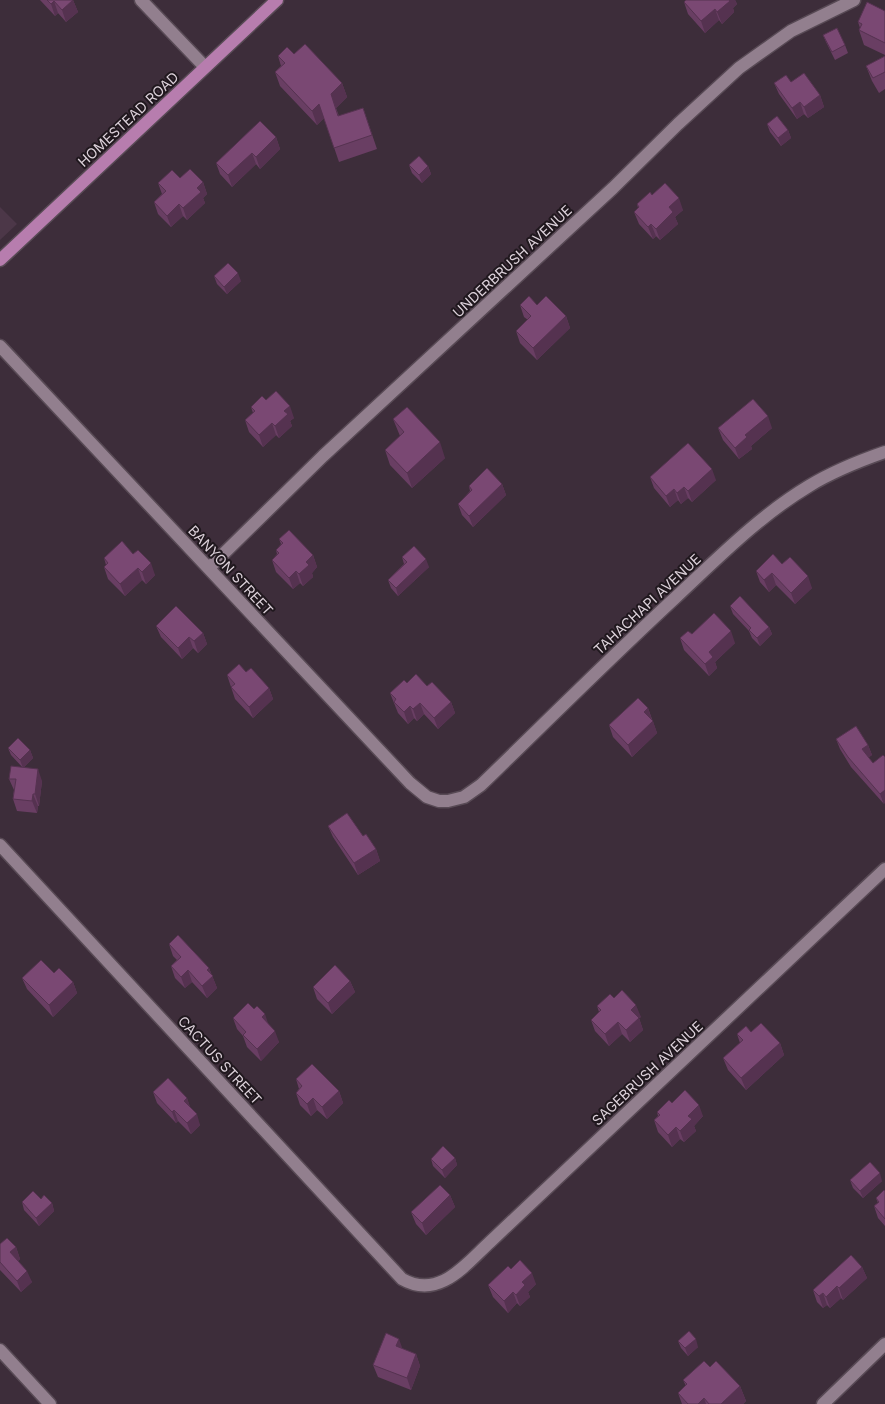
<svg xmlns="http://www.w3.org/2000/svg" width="885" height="1404" font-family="Inter,sans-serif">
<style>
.built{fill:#4c3748}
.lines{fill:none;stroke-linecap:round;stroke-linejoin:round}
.minor-casing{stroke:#584a55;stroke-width:15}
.major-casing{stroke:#584a55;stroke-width:15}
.minor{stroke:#927f8e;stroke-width:12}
.major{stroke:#b77dae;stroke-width:12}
.wall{fill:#693e63}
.shaded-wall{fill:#553250}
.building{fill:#7a4873;stroke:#553250}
.labels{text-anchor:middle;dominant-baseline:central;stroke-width:4;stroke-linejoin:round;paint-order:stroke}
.street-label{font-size:14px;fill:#dcd1da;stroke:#20181e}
</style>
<rect width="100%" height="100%" fill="#3d2d3a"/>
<!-- built -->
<path class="built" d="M0,207L17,224L0,240Z"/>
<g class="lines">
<!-- minor casing -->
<g class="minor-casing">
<path id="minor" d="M141,0L205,67
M0,346L410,783L427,797L439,801H448L464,797L481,785C545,723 609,659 675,598C717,559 759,516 809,486C832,472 859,461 885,452
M209,568L323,456L613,188L678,124L739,68L791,31L854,0
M0,845L402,1279C439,1300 465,1265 490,1242L885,869
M0,1350L50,1404
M823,1404L885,1344"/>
</g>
<!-- major casing -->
<g class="major-casing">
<path id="major" d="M0,260L277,0"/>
</g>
<!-- minor -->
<use href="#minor" class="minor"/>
<!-- major -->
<use href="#major" class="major"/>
</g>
<!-- wall -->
<path class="wall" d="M40,0H73L78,12L66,22L58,13L55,16Z
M686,0H735L737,4L733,8L734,12L722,24L719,20L705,33L688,14L684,2Z
M885,11V55L864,45L859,30L860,28L858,22Z
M823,35L845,45L848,53L835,60L826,42Z
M294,54L342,83L347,97L336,108L339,116L363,108L377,149L339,162L324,118L317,125L280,86L275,72L281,66L278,56Z
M885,56V89L879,93L872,81L866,66Z
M791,82L820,95L824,107L808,118L804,114L797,119L779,94L774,83Z
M767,124L788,130L791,138L781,146L770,132Z
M276,137L280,149L260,169L256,164L232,187L220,174L216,163Z
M409,165L428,166L431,174L422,183L412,173Z
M180,178L203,182L207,194L203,198L205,203L187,220L183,216L171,227L158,214L154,202L162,194L158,183Z
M652,195L683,210L675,217L678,224L660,240L656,236L653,239L639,224L634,212L638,208L637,204Z
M214,276L241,281L227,294L217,284Z
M520,305L566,316L570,328L537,360L520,343L516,331L528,320L524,317Z
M266,400L294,418L290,421L292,426L279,438L276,435L263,447L249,432L245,420L253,413L251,407Z
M393,419L445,458L412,488L390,465L385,450L400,436Z
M718,428H772L751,446L752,449L739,459L723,440Z
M650,477L716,480L692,502L688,498L681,504L678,500L670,507L654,488Z
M502,484L506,495L473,527L462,515L458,504L470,491L469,486Z
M279,539L313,555L317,567L312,573L313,577L303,586L300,583L293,589L276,572L272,560L277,554L276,550L281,544Z
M133,554L155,575L146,584L142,580L125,596L108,579L104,567L106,565L104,558Z
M402,557L429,567L398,596L391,588L388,580L404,564Z
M782,564L812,588L795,604L776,585L769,592L760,582L756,571Z
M730,606L769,627L772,634L760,646L752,638L749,631L733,614Z
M156,626L203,633L207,644L198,653L193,648L182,659L161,637Z
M680,638L735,643L715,662L717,668L709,676L684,650Z
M227,675L269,688L273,699L253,718L235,699Z
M407,683L427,686L451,702L455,713L438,729L424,714L417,721L414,718L408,724L398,713L390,693Z
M648,708L657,733L632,757L613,737L609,725Z
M836,739L868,745L872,755L869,757L884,804L851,767L840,749Z
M8,748L30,750L33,758L23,768L42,781L39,806H38L37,813L17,811L13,799L14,790L9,779L23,768L11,755Z
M328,826L363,836L376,849L380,861L358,875L333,837Z
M169,944L209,968L217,988L207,998L192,982L185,988L175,978L171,966L177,960L173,956Z
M54,973L73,982L77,993L53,1017L27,989L22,978Z
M350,981L355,992L332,1014L317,999L313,987Z
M614,998L641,1017L639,1018L643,1030L630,1042L622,1034L609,1046L595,1031L591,1020L599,1012L597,1006Z
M233,1018L269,1025L279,1042L261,1061L247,1047L243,1036L237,1029Z
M751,1032L780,1043L784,1055L746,1090L728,1070L723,1058L740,1043L737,1034Z
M296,1079L339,1091L343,1103L327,1119L317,1110L311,1116L300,1105L296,1093L299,1089Z
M153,1092L187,1098L190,1108L200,1125L191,1134L178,1121L176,1123L157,1103Z
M672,1103L703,1116L694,1126L696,1131L684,1142L680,1139L672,1147L658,1132L654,1120L658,1116L657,1112Z
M455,1158L457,1165L445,1178L433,1166L431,1159Z
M850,1180L882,1181L863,1198L853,1188Z
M885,1191V1226L878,1218L874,1206L878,1203L876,1198Z
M450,1195L455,1207L426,1235L416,1224L411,1212Z
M41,1199L52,1203L54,1211L39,1226L24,1210L22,1202Z
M0,1244L16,1247L20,1259L18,1261L32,1282L21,1292L0,1270Z
M862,1267L867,1278L843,1300L841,1298L830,1308L827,1305L823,1308L817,1302L813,1290Z
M511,1269L536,1284L528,1292L530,1297L520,1306L517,1303L508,1313L493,1297L488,1285Z
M678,1341L698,1347L688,1356L681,1348Z
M416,1354L420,1366L411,1390L378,1377L373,1365Z
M710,1367L740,1386L746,1401L743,1404H682L678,1393L686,1386L683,1380Z"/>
<!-- shaded-wall -->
<path class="shaded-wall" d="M73,0L78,12L66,22L62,10Z
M728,0H735L737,4L733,8L734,12L722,24L717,12Z
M54,1L58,13L55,16L51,4Z
M715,9L719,20L705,33L701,21Z
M342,83L347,97L336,108L331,94Z
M820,95L824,107L808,118L804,107Z
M800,102L804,114L797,119L792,108Z
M319,104L324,118L317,125L312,111Z
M788,130L791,138L781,146L778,138Z
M276,137L280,149L260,169L256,157Z
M252,153L256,164L232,187L228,175Z
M428,166L431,174L422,183L419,175Z
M203,182L207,194L203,198L205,203L187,220L183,208L197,188Z
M679,198L683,210L675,217L678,224L660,240L656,229L669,207Z
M179,204L183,216L171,227L167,216Z
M651,224L656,236L653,239L648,227Z
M238,273L241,281L227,294L224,287Z
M566,316L570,328L537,360L533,348Z
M290,406L294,418L290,421L292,426L279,438L275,426L284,411Z
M768,416L772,428L751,446L752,449L739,459L735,448L745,435Z
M272,423L276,435L263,447L259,435Z
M440,442L445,458L412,488L407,473Z
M712,469L716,480L692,502L688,491Z
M502,484L506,495L473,527L469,516Z
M684,487L688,498L681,504L677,493Z
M674,489L678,500L670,507L666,496Z
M313,555L317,567L312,573L313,577L303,586L299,574L306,562Z
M426,559L429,567L398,596L396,588Z
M151,563L155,575L146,584L142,572Z
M138,568L142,580L125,596L120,584Z
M296,571L300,583L293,589L289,578Z
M772,573L776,585L769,592L764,580Z
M808,576L812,588L795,604L791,593Z
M769,627L772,634L760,646L757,638Z
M731,631L735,643L715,662L717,668L709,676L705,664L709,652Z
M203,633L207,644L198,653L194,641Z
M189,637L193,648L182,659L178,648Z
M269,688L273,699L253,718L249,707Z
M451,702L455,713L438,729L434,718Z
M420,703L424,714L417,721L413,709Z
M410,706L414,718L408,724L404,712Z
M648,708L652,720L644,712Z
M653,721L657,733L632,757L628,745Z
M868,745L872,755L865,760L862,749Z
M30,750L33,758L23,768L20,760Z
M38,769L42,781L39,806L35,794Z
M885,790V803L884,804L880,794Z
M33,794L38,806L37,813L32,801Z
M376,849L380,861L358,875L354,863Z
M209,968L217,988L207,998L202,986L207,970Z
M188,970L192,982L185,988L181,977Z
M350,981L355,992L332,1014L328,1003Z
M73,982L77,993L53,1017L49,1005Z
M636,1005L641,1017L639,1018L643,1030L630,1042L626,1030L631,1010Z
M265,1014L269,1026L262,1017Z
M618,1022L622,1034L609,1046L605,1034Z
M275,1031L279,1042L261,1061L257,1049Z
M780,1043L784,1055L746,1090L741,1078Z
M339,1091L343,1103L327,1119L322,1107Z
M187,1098L191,1109L184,1101Z
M313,1098L317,1110L311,1116L307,1104Z
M699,1105L703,1116L694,1126L696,1131L684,1142L680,1131L688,1116Z
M174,1110L178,1121L176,1123L172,1112Z
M197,1114L200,1125L191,1134L187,1123Z
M676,1127L680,1139L672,1147L668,1135Z
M455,1158L457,1165L445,1178L442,1170Z
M880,1173L882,1181L863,1198L860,1191Z
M450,1195L455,1207L426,1235L422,1223Z
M52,1203L54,1211L39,1226L36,1218Z
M16,1247L20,1259L15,1264L10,1252Z
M862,1267L867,1278L843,1300L839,1288Z
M27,1271L32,1282L21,1292L17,1281Z
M532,1273L536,1284L528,1292L530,1297L520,1306L516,1295L522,1282Z
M837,1286L841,1298L830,1308L826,1297Z
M513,1292L517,1303L508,1313L504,1301Z
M823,1293L827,1305L823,1308L819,1296Z
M399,1339L403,1350L396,1346Z
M696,1339L698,1347L688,1356L685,1348Z
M416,1354L420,1366L411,1390L407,1378Z
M740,1386L746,1401L743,1404H721Z
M704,1398L706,1404H698Z"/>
<!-- building -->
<path class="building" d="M47,0H73L62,10L54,1L51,4Z
M686,0H729L730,1L717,12L715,9L701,21L684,2Z
M867,2L885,11V43L859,30L862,24L858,22Z
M837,28L845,45L832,52L823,35Z
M305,44L342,83L331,94L338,116L363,108L372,135L334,148L319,104L312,111L275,72L285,63L278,56L287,47L294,54Z
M885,56V72L873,78L866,66Z
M804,73L820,95L804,107L800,102L792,108L774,83L786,75L791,82Z
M777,116L788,130L778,138L767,124Z
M260,121L276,137L256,157L252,153L228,175L216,163Z
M419,156L428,166L419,175L409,165Z
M190,169L203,182L197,188L201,192L183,208L179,204L167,216L154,202L166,191L158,183L172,170L180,178Z
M665,183L679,198L669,207L673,212L656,229L651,224L648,227L634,212L639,207L637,204L650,192L652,195Z
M228,263L238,273L224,287L214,276Z
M529,296L537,305L546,296L566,316L533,348L516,331L531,316L520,305Z
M276,391L290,406L284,411L288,414L275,426L272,423L259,435L245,420L255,411L251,407L262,396L266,400Z
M753,399L768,416L745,435L747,437L735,448L718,428Z
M407,407L440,442L407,473L385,450L404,432L393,419Z
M688,443L712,469L688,491L684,487L677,493L674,489L666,496L650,477Z
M487,468L502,484L469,516L458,504L472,490L469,486Z
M289,530L313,555L306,562L309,565L299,574L296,571L289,578L272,560L279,553L276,550L283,543L279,539Z
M122,541L133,554L138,550L151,563L142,572L138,568L120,584L104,567L108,563L104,558Z
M414,546L426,559L396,588L388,580L407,562L402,557Z
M773,554L782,564L790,557L808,576L791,593L772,573L764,580L756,571Z
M740,596L769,627L757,638L749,630L751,628L730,606Z
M176,606L203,633L194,641L189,637L178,648L156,626Z
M714,613L731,631L709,652L713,657L705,664L680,638L688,631L692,634Z
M239,664L246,672L251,668L269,688L249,707L231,687L235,684L227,675Z
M416,674L427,686L432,682L451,702L434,718L420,703L413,709L410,706L404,712L394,702L396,699L390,693L404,680L407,683Z
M638,698L648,708L644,712L653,721L628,745L609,725Z
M856,726L868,745L862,749L873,763L883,755L885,757V790L880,794L848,757L836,739Z
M18,738L30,750L20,760L8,748Z
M11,766L38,769L35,794H33L32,801L13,799L16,779H9Z
M347,813L363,836L366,834L376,849L354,863L328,826Z
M178,935L209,968L207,970L213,976L202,986L188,970L181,977L171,966L181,957L169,944Z
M41,960L54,973L59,968L73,982L49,1005L22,978Z
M335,965L350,981L328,1003L313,987Z
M622,990L636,1005L631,1010L639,1018L626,1030L618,1022L605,1034L591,1020L601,1010L597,1006L610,994L614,998Z
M248,1003L254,1009L257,1006L265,1014L262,1017L275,1031L257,1049L243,1035L246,1032L233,1018Z
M761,1023L780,1043L741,1078L723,1058L743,1040L737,1034L746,1026L751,1032Z
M312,1064L339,1091L322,1107L313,1098L307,1104L296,1093L302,1086L296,1079Z
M168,1078L187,1098L184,1101L197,1114L187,1123L174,1110L172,1112L153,1092Z
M685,1090L699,1105L688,1116L692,1119L680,1131L676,1127L668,1135L654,1120L660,1115L657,1112L669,1100L672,1103Z
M443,1146L455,1158L442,1170L431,1159Z
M870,1162L880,1173L860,1191L850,1180Z
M440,1185L450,1195L422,1223L411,1212Z
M884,1190L885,1191V1219L874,1206L879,1202L876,1198Z
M33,1191L41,1199L44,1195L52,1203L36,1218L22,1202Z
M7,1238L16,1247L10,1252L27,1271L17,1281L0,1262V1244Z
M851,1255L862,1267L839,1288L837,1286L826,1297L823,1293L819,1296L813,1290Z
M520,1260L532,1273L522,1282L525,1285L516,1295L513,1292L504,1301L488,1285L508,1266L511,1269Z
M689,1331L696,1339L685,1348L678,1341Z
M386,1333L399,1339L396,1346L416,1354L407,1378L373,1365Z
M704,1361L710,1367L716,1361L740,1386L721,1404H709L704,1398L698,1404H688L678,1393L687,1384L683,1380Z"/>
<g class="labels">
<!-- street labels -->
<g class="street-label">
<text transform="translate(128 119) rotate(-43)">HOMESTEAD ROAD</text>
<text transform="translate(512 261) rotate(-43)">UNDERBRUSH AVENUE</text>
<text transform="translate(231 570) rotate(47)">BANYON STREET</text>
<text transform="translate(647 604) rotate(-43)">TAHACHAPI AVENUE</text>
<text transform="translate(220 1060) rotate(47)">CACTUS STREET</text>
<text transform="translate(647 1073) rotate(-43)">SAGEBRUSH AVENUE</text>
</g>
</g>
</svg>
